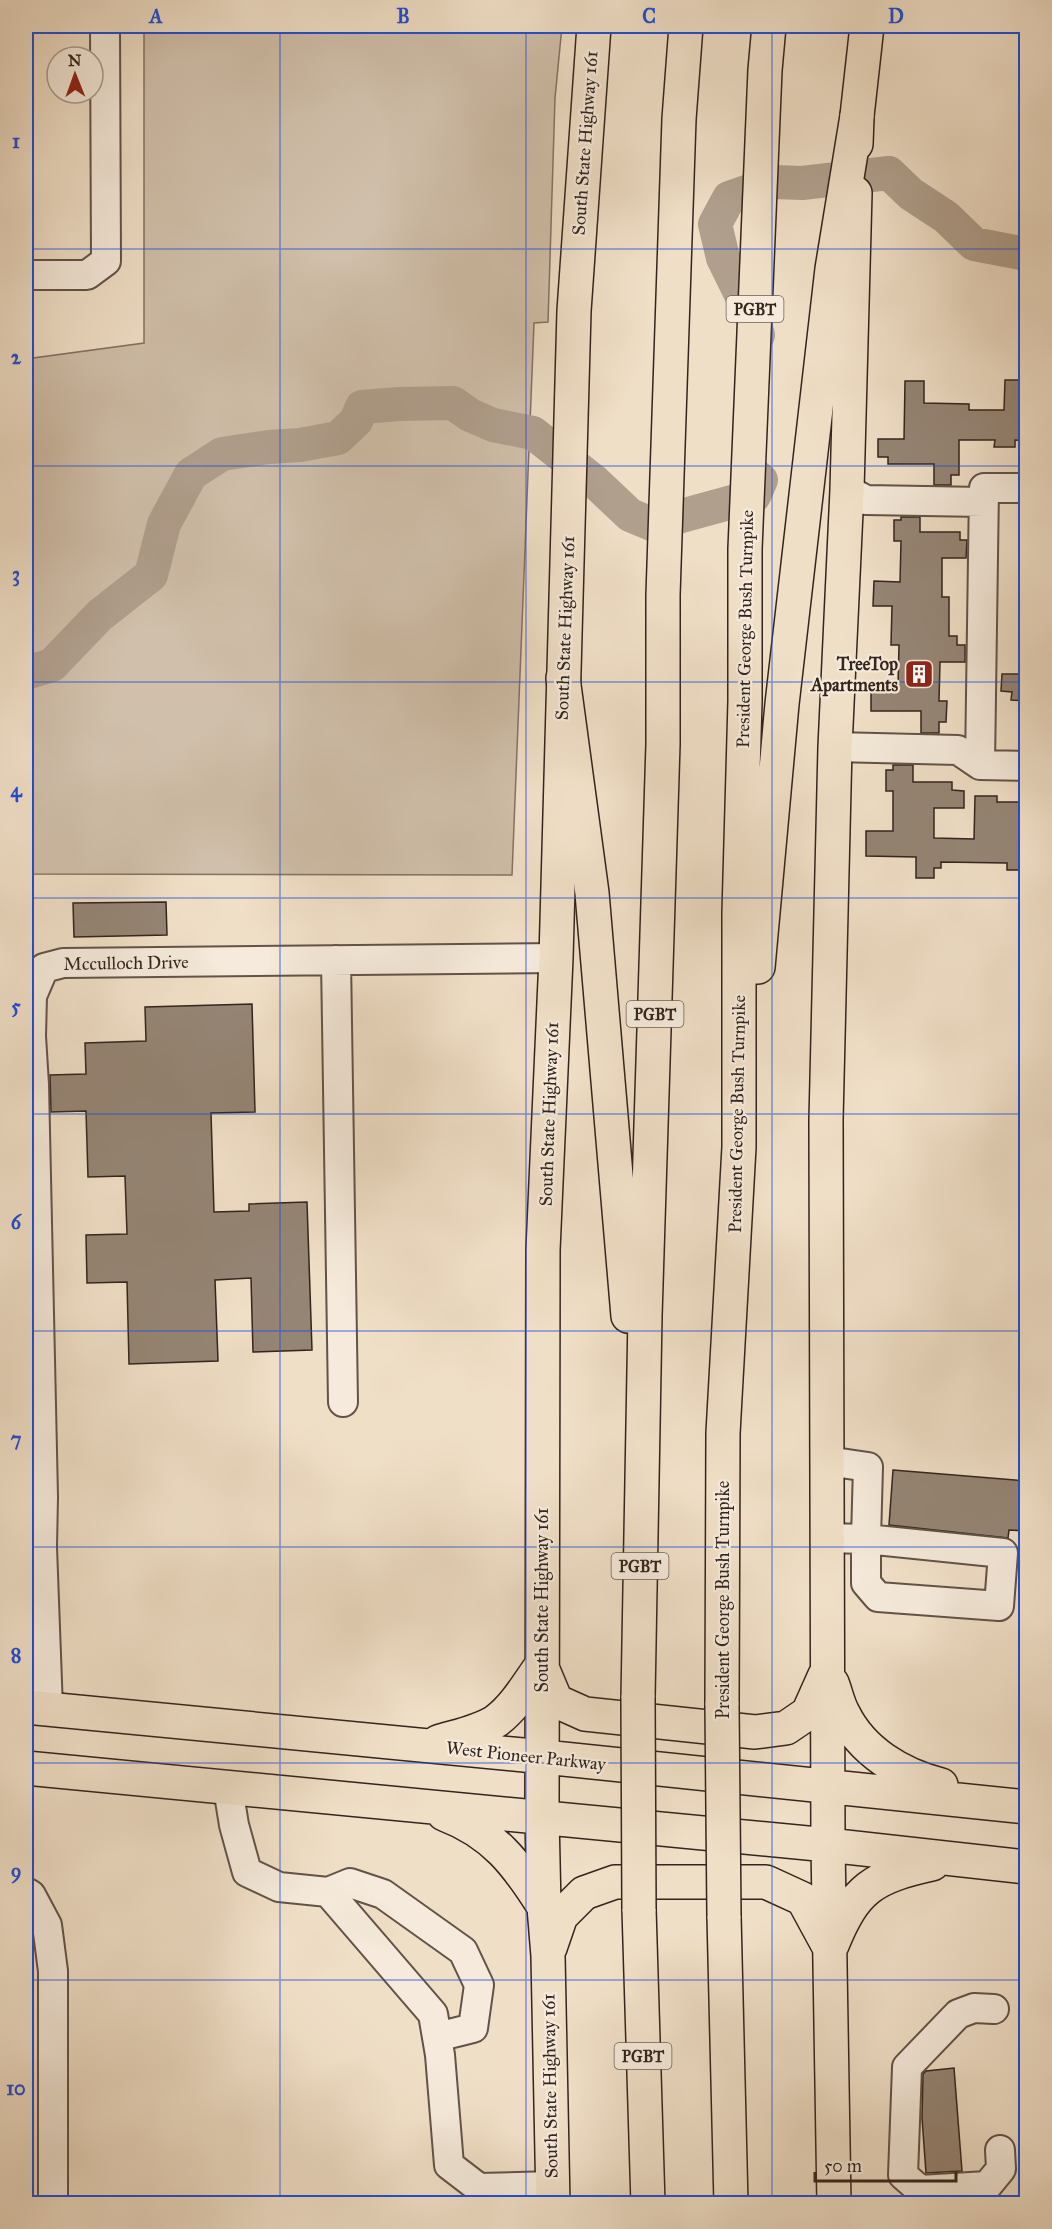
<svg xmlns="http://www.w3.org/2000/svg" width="1052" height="2229" font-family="'IM FELL Great Primer',serif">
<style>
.green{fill:#d0bfaa;stroke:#827264;stroke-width:1.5}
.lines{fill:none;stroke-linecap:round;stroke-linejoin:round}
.river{stroke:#b09f8d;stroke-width:34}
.building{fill:#958575;stroke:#33241d;stroke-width:1.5}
.minor-casing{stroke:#625348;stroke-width:32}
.major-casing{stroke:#33241d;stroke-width:36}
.highway-casing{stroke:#33241d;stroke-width:36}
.minor{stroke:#f5eadb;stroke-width:28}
.major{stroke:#f0dfc7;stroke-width:33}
.highway{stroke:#f0dfc7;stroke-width:33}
.highway-bridge-casing{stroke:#33241d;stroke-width:36;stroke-linecap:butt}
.highway-bridge{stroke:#f0dfc7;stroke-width:33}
.grid{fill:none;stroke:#1d4ed8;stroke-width:1.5;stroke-opacity:0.55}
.labels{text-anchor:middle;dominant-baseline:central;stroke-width:4.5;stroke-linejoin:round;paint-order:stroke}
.shield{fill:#f5eadb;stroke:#6d5f56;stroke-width:1.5}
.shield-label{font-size:16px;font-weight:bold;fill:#33241d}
.street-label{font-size:18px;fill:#33241d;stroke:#f5eadb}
.poi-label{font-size:18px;font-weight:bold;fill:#33241d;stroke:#f5eadb;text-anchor:end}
.neatline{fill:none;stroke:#1d4ed8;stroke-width:2}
.grid-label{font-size:20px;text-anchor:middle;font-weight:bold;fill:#1d4ed8}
</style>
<rect width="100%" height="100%" fill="#f0dfc7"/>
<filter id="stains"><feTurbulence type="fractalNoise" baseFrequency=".00333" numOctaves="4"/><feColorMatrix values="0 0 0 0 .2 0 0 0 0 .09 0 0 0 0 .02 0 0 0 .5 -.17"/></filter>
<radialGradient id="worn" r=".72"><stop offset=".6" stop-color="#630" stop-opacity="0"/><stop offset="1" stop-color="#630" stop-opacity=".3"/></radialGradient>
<!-- green -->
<path class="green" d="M144,26H562L555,98L548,322L534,323L512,875L26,874V359L144,343Z"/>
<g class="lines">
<!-- river -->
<path class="river" d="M758,335L754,321L723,258L715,224L729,198L775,182L802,183L889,173L911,194L946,217L974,244L1026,254
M26,673L52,665L100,615L151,575L164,524L191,474L222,454L269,447L300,445L338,438L356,421L362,407L399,404L453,403L470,415L493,425L533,433L594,481L630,515L659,527L674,518L754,496L761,480L756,476"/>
</g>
<!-- building -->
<path class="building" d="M1005,380H1026V441L1015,440V447H994L995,440H959V475H951V485H934V464H888V457H878V439H904L905,381H924V403L969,404V410H1004Z
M901,517H920V532H960V540H967L966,558H942V597H949V636H957V645H965V662H940L939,701H947L946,722H939V733H921V711H871V685L898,686L899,645H891L892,606H873L874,581L900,582L901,541H894V520H901Z
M1002,674H1026V701L1011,700L1012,692L1001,691Z
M893,765H913V782H952V790L964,791V808H934V838L974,839L975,796H997V802H1026V870H1007V863L941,862V868H934V878H916V857L866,856V831H893V791H886V770H893Z
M166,902L167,935L74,937L73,903Z
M252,1004L255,1112L211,1113L214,1212L249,1211V1204L307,1202L312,1350L253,1352L251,1278L215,1280L218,1361L129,1364L127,1282L87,1283L86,1235L127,1234L125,1176L88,1177L86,1111L51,1112L50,1075L86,1074L85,1043L146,1041L145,1007Z
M893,1470L1026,1481V1531L1009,1530L1008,1538L889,1525Z
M954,2068L962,2171L926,2173L922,2118L923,2074L926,2071Z"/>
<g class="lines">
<!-- minor casing -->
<g class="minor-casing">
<path id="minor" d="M26,275H87L106,261L105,26
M1026,488H984L980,765L1026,766
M847,490L866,500L983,502
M835,747L958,750L980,765
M336,960L343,1402
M827,1461L868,1467L866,1539L827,1538
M866,1539L1003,1553L999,1606L878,1597L866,1583Z
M48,1709L42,1547L43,1497L34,1085L31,1036L32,996L44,968L63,963L556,958
M228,1788L234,1825L247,1872L279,1887L328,1892L433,2014L440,2055L449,2165L479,2188L553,2186
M26,1892L31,1895L47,1925L53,1971V2204
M328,1892L350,1883L383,1894L463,1951L479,1985L473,2028L437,2037
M994,2009L974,2008L958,2014L907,2067L903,2175L920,2190L987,2186L1001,2169L1000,2150"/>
</g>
<!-- major casing -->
<g class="major-casing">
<path id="major" d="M856,144L857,116L867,26
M543,1670L556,1701L585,1714L755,1732L786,1728L808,1713L825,1675
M832,1683C836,1693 838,1704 843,1713C862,1752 901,1775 941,1785
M26,1707L544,1757L1026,1807
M438,1742C457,1736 479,1732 496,1721C515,1707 528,1684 541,1666
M26,1768L828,1845L1026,1867
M444,1814C494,1833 517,1864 544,1907
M832,1945C855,1888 873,1877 932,1864
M550,1948L561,1916L584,1893L615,1882H766L803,1899L828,1945
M553,2204L548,1956L544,1907L542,1817L543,1250L556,958L574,311L594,26
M834,2204L828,1845L826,1120L835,747L847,490L855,193"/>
</g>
<!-- highway casing -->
<g class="highway-casing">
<path id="highway" d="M563,678L592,893L628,1316
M758,967L782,704L832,269L857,116
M638,1698L645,1316L663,744V595L679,119L686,26
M722,1705L723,1433L739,1147V913L745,701V549L765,70L769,26
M639,1909L648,2204
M724,1916L731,2204"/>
</g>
<!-- minor -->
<use href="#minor" class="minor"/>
<!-- major -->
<use href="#major" class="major"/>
<!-- highway -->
<use href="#highway" class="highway"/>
<!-- highway-bridge casing -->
<g class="highway-bridge-casing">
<path id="highway-bridge" d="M638,1698L639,1909
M722,1705L724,1916"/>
</g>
<!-- highway-bridge -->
<use href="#highway-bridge" class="highway-bridge"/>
</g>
<!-- grid -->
<path class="grid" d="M280,26V2204M526,26V2204M772,26V2204M26,249H1026M26,466H1026M26,682H1026M26,898H1026M26,1114H1026M26,1331H1026M26,1547H1026M26,1763H1026M26,1980H1026"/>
<!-- icons -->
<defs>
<g id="building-square" transform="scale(1.5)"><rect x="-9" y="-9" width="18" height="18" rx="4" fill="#8f2418" stroke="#f5eadb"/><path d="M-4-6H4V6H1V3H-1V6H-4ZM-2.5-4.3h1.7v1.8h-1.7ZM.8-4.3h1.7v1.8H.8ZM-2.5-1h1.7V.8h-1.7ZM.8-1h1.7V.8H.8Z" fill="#fff"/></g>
</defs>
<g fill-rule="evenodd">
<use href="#building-square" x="919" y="674"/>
</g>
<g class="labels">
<!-- shield labels -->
<g class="shield">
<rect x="726.5" y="296" width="57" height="26" rx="4.5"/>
<rect x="626.5" y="1001" width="57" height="26" rx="4.5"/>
<rect x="611.5" y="1553" width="57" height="26" rx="4.5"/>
<rect x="614.5" y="2043" width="57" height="26" rx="4.5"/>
</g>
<g class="shield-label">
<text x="755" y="309">PGBT</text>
<text x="655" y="1014">PGBT</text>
<text x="640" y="1566">PGBT</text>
<text x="643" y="2056">PGBT</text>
</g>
<!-- street labels -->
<g class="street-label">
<text transform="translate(585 143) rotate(-86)">South State Highway 161</text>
<text transform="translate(565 628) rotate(-88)">South State Highway 161</text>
<text transform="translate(745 629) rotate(-89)">President George Bush Turnpike</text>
<text transform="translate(126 963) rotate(-1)">Mcculloch Drive</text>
<text transform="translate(549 1114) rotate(-88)">South State Highway 161</text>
<text transform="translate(737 1114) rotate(-89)">President George Bush Turnpike</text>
<text transform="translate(542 1600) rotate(-90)">South State Highway 161</text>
<text transform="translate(723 1600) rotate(-90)">President George Bush Turnpike</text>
<text transform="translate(526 1756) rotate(6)">West Pioneer Parkway</text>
<text transform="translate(550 2086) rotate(-91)">South State Highway 161</text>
</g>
<!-- poi labels -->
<g class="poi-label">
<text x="898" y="664">TreeTop<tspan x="898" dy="21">Apartments</tspan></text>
</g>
</g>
<!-- margin -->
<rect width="1052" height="2229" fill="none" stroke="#f0dfc7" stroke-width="66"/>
<!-- north arrow -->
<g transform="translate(75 75) rotate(359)"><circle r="28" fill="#f5eadb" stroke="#a79b8f" stroke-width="1.5"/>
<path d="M0-4.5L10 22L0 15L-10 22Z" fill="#8f2418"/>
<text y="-9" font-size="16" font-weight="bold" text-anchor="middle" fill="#33241d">N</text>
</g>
<!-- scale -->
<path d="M815 2172v9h141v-9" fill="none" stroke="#33241d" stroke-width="3"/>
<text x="824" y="2172" font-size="18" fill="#33241d" stroke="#f5eadb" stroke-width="4.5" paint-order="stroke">50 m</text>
<rect x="33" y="33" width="986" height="2163" class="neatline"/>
<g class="grid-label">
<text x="156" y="23">A</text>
<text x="403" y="23">B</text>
<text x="649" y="23">C</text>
<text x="896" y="23">D</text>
<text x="16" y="148">1</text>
<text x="16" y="364">2</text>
<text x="16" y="581">3</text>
<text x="16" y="797">4</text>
<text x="16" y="1013">5</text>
<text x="16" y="1229">6</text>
<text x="16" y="1446">7</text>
<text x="16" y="1662">8</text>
<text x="16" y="1878">9</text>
<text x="16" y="2095">10</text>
</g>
<rect width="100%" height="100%" filter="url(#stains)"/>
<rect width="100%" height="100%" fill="url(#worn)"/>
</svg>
